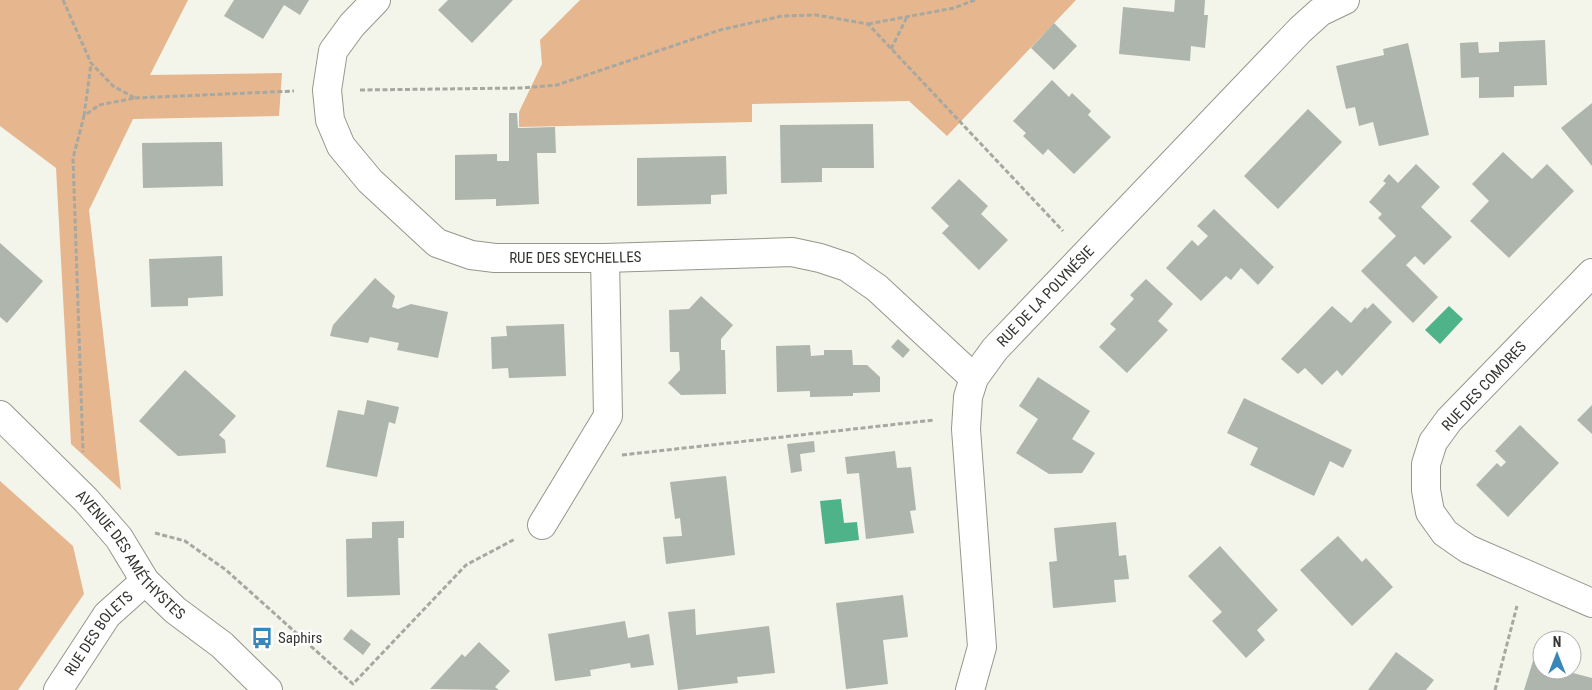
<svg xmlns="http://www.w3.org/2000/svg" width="1592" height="690" font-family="'Roboto Condensed',sans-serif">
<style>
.green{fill:#e6b68f}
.water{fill:#4fb38a}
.building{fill:#aeb5ac}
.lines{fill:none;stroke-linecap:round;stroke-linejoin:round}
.minor-casing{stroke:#95978d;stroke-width:30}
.path{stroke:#a7a8a0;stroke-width:3;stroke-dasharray:5 2.5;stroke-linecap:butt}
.minor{stroke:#fff;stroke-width:28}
.labels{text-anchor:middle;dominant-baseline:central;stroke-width:5;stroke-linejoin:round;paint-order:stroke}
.street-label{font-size:15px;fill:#353531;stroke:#fff}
.poi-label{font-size:15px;fill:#353531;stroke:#fff;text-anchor:start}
</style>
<rect width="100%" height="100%" fill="#f3f4ea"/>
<!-- green -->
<path class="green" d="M0,0H188L150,75L282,73L279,116L133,119L89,210L121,490L71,444L56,168L0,126Z
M580,0H1076L947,136L909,101L752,104V122L519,127V112L542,64L540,40Z
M0,481L73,546L84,594L18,690H0Z"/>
<!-- water -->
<path class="water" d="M1449,306L1463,319L1440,344L1425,330Z
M841,499L844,523L857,522L859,540L825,544L820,501Z"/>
<!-- building -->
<path class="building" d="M234,0H309L300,15L284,5L263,39L224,16Z
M448,0H513L472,43L438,10Z
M1175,0H1205L1204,15H1208L1205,48L1191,46L1190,61L1119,54L1123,7L1174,12Z
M1054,23L1077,46L1054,70L1031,48Z
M1545,40L1547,85L1514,86V97L1479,98V77L1461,78L1460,43L1478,42L1479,53L1499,52V42Z
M1408,43L1429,135L1379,146L1373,122L1359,126L1355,107L1346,109L1336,66L1384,55L1383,49Z
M1052,80L1069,97L1072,93L1091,111L1088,115L1111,137L1074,174L1048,149L1043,155L1023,136L1026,133L1013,121Z
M1592,103V166L1561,128Z
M1308,109L1342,142L1278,209L1244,176Z
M509,113H517L518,128L555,127L556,153H537L539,204L496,206V199L455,200V155L497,154V161H509Z
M873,124L874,168H822V182L781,183L780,125Z
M216,142H222L223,186L143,188L142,143Z
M1503,152L1532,179L1547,164L1574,191L1509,258L1470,221L1489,201L1472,184Z
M726,156L727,194L711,195V204L637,206V158Z
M1416,164L1440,187L1421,207L1452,237L1424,265L1415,256L1406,265L1438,297L1413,323L1361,271L1396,236L1378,218L1382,214L1369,202L1386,183L1383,181L1389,174L1398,183Z
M959,179L988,206L981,214L1008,240L979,270L942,233L949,226L931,208Z
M1214,209L1274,267L1258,285L1241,268L1231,280L1226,276L1201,301L1166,268L1192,240L1198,246L1208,236L1197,226Z
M0,243L43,281L7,323L0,317Z
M222,256L223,296L188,298V306L151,307L149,259Z
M375,278L395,296L392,307L398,309L411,304L448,312L438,358L397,350L399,343L370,337L368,343L330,336L333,325Z
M1146,279L1173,304L1158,321L1168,330L1127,373L1099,347L1116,329L1110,324L1134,299L1130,295Z
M701,296L733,325L721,339V350H725L726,394L681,395L668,383L680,370L679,352H670L669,310L689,309Z
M1373,303L1392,322L1342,376L1337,370L1322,385L1305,368L1298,374L1281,359L1332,306L1351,323L1365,307L1367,309Z
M564,324L566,376L509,378L508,368L492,369L491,337L507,336L506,326Z
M898,339L910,350L903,358L891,347Z
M810,345L811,356L824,355V350H852L853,365H867L880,377V392L853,393V396L810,397V391L777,392L776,346Z
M185,370L236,416L219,435L225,440L226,453L178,456L139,421Z
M1038,377L1090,411L1072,439L1095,453L1082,473L1049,474L1016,453L1038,419L1019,406Z
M1244,398L1352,450L1343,468L1330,461L1314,496L1250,465L1258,448L1227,433Z
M367,400L399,407L395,424L389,422L377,477L326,467L338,410L364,415Z
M1592,405V434L1577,420Z
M1520,425L1559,463L1508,517L1476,485L1497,463L1501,467L1506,462L1495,451Z
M814,441L815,452L800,454L802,471L791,473L787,444Z
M895,451L897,468L911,467L916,510L910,511L914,533L866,539L859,473L847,474L845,457Z
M726,476L735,555L666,564L663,537L682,536L680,518L675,519L670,482Z
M404,521V538H398L400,595L347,597L346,539L372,538V522Z
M1116,522L1119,556L1126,555L1129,579L1114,580L1116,602L1053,608L1049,562L1057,561L1054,528Z
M1338,536L1362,562L1366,558L1393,587L1352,626L1300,570Z
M1220,546L1278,610L1257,630L1265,640L1246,658L1212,621L1222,612L1188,576Z
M903,595L908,637L883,640L888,684L846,689L836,603Z
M695,609L696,635L769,626L775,673L737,677L738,683L678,690L668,612Z
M625,621L628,638L649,634L654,665L631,668L630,663L590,670L591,676L555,681L548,634Z
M351,629L371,644L363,655L343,639Z
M479,642L510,671L495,687L499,690L430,689L462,654L465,657Z
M1396,652L1434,680L1426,690H1368Z
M1533,661L1542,664V670H1572V666L1574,667L1573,673L1592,678V690H1524Z"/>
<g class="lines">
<!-- minor casing -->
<g class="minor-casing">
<g id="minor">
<path id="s1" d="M376,0L352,25L333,51L327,90L330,120L341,146L370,181L437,243L471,255L495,258H605L792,252L820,258L847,267L877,288L974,378"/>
<path d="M1592,273L1449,420L1433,442L1426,464V490L1430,512L1445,533L1468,549L1592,603"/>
<path id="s2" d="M0,415L86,500L119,538L145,581L175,610L222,645L268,690"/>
<path d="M542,525L608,416L605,258"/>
<path id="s3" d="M58,690L107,615L145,581"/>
<path id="s4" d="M970,690L982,647L966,429L968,397L974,378L995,349L1300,30L1320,12L1345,0"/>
</g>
</g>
<!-- path -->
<path class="path" d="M63,0L91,63L113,86L135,98L99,105L84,116L73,158L83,452
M868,24L954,8L975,0
M891,49L907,17
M360,90L521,88L557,85L720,30L782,16L816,15L868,24L1063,231
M135,98L294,91
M84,116L91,64
M622,455L934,420
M155,533L185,541L226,570L353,684L466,565L515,539
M1495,690L1517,606"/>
<!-- minor -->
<use href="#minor" class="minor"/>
</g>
<!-- icons -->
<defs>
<g id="bus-bare" transform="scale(1.725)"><path d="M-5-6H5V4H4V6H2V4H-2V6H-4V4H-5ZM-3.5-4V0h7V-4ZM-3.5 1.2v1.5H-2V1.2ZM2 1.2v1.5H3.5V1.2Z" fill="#3a86b9" stroke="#fff" stroke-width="2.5" paint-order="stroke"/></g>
</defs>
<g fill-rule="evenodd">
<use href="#bus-bare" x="262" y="638"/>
</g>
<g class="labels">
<!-- street labels -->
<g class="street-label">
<text stroke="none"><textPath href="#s1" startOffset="442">RUE DES SEYCHELLES</textPath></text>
<text stroke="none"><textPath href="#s4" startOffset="424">RUE DE LA POLYNÉSIE</textPath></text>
<text transform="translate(1484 386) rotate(-47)">RUE DES COMORES</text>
<text stroke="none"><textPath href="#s2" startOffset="192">AVENUE DES AMÉTHYSTES</textPath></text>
<text stroke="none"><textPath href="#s3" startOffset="70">RUE DES BOLETS</textPath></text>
</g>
<!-- poi labels -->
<g class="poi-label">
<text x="278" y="638">Saphirs</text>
</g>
</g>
<!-- north arrow -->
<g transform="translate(1557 655)"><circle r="24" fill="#ffffff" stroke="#aeaead"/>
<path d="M0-4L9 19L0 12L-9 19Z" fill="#3a86b9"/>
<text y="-8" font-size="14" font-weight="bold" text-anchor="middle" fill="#353531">N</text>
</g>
</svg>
